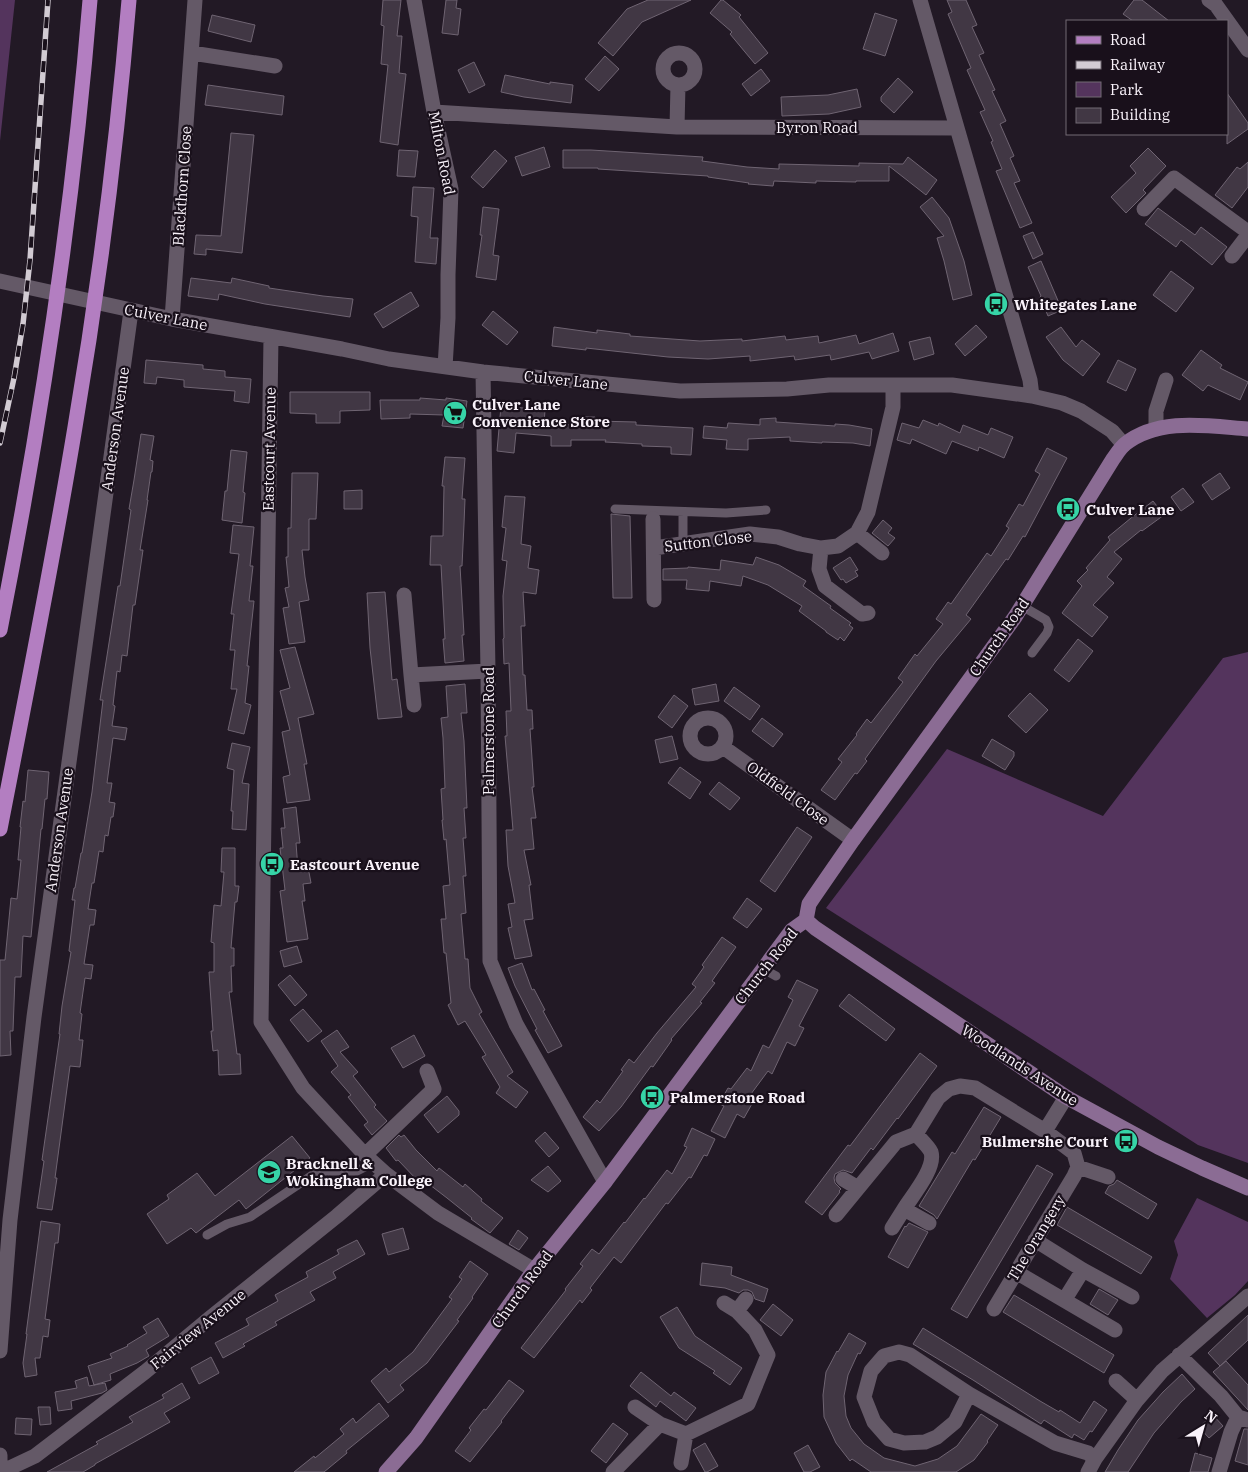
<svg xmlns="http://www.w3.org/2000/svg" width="1248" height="1472" font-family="'IBM Plex Serif',serif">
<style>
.green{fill:#54345d}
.building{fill:#413744;stroke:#6f6472}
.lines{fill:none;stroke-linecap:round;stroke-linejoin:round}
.lane{stroke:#645967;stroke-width:9}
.street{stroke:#645967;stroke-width:15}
.secondary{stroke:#8b6c94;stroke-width:15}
.primary{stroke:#b37ec1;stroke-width:15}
.rail-casing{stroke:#d2cbd3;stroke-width:5.5}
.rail{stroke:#19101b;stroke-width:4;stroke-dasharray:11;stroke-linecap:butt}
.labels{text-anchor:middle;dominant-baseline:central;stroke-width:4.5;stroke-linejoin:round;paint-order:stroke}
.street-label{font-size:15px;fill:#f9f2fa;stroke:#19101b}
.poi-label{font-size:15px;font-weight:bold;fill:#f9f2fa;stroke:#19101b;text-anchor:start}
</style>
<rect width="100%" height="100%" fill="#221925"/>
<!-- green -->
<path class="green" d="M0,0H15L0,141Z
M1248,652V1163L1198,1145L826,908L947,749L1103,816L1223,658Z
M1197,1198L1248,1222V1281L1235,1295L1207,1318L1170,1279L1178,1255L1174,1241Z"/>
<!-- building -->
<path class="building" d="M383,0H401L397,36H402L399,73L406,74L398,145L380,142L388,65L381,64L384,26L381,25Z
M446,0H457L456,8L461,9L458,35L442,33Z
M648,0H691L642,22L613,56L598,43L627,9Z
M721,0H723L741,15L739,17L768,53L755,64L730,34L732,32L710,13Z
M947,0H966L977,25L972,27L984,53L979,55L995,90L992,91L1006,121L1000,124L1014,156L1010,158L1020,181L1014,183L1032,223L1020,228L996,171L1002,169L991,142L993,141L980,112L985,110L967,70L971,68L948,14L952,12Z
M1134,0H1142L1169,21H1133L1123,14Z
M875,13L897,20L885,56L863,49Z
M212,15L255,25L251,42L208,31Z
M605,56L619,69L599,91L585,79Z
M474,62L485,85L469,93L458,70Z
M761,69L770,81L751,96L742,84Z
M505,75L550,84V82L573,85L571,103L524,97L501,92Z
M898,78L913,92L894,113L881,101V97Z
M208,85L284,96L282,115L205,105Z
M857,89L861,107L829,114L782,116L781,97L828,95Z
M1227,93L1248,123V129L1227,144Z
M231,133L254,135L242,253L206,249V255L194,254L196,235L221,236Z
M544,147L550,167L522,176L515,157Z
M1148,148L1166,166L1143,190L1146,193L1126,213L1111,197L1136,173L1130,166Z
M399,150L418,151L415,177L397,176Z
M495,150L507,161L483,188L471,177Z
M563,150H591L703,157L702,161L747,167L779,169V164L859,166V163L903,164L908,157L937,180L926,195L889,166V181H856V182L816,181V183L774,181L773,186L748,184L749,183L708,177V176L598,169V168H563Z
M1248,162V187L1232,208L1215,195L1237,167L1240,169Z
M413,187L434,188L430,238H438L436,264L415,262L418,217L411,216Z
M932,197L949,218L964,261L972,295L953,300L944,261L937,238L944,236L920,207Z
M483,207L499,209L493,255L499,256L496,280L476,277L482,235H480Z
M1158,208L1195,235L1201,227L1227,247L1212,265L1181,240L1176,247L1145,224Z
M1033,232L1043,254L1033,259L1023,236Z
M1041,261L1062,310L1048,316L1040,297L1041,296L1028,267Z
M1171,271L1194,288L1176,312L1153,295Z
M191,278L231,283L232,278L269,286V288L323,296L353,299L350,317L265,304L219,294L218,300L188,296Z
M411,292L419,306L383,328L374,314Z
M493,311L518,332L507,345L482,325Z
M976,325L987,337L965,356L955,344Z
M554,327L597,333V330L630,334V336L700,341L742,339V341L785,336L786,340L818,336L819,343L856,335L859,344L893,333L899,351L872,359L869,352L831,360L830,355L795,360L794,356L750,361V356L708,359L668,357L586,348V350L552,346Z
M1061,327L1076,347L1082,340L1100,354L1083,376L1063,360L1046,337Z
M930,337L934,354L914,360L909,342Z
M1201,350L1222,365L1220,368L1248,382L1240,400L1208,385L1203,391L1182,375Z
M146,360L203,365V369L225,371V377L251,379L249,403L234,401L235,391L184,387V380L157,377L156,384L144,383Z
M1118,360L1136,369L1126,391L1107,382Z
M290,392H370V410L340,411V423H316V414L290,413Z
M420,398L446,400V398L467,401L463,428L442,426L444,415L410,414V418L381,419L380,400H420Z
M501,406L545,410L544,424L578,425V417H595V421L636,422V425L693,428L691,455L671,454V447L642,446V444L605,442L606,440H571V446H551V436L516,433L514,453L497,451Z
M776,418V422L835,426V424L849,425L872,429L870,446L853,443L822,442V443L790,441V437L748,439V450L726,449L727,440L703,438L704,426L727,428L728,423L760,425V419Z
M923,420L938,426L939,423L960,433L963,425L988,435L991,428L1013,437L1004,458L979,447L978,451L952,441L946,454L912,439L910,444L897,440L902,423L919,428Z
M141,434L154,436L150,460L153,461L152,472H151L147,500H148L140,550H143L135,605H133L127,656L122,655L120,672L117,671L113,705L115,706L112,726L127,728L125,740L113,738L107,783H112L109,802L115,803L113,817H111L108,836L105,835L103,852L99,851L94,883H92L88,909L96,910L94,925H90L84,964L93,965L91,979L85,978L80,1013L82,1014L79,1040H83L80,1067L70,1066L55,1178H57L52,1210L37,1208L44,1161L42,1160L60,1034H59L62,1006L71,952L69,951L75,900H72L74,888H75L81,853H82L92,792L103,700H100L118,586H120L131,510L129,509L134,480Z
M1047,448L1067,458L1025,537L1023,536L1008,560L1006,559L966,615L971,619L936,661L865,759L867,761L857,774L855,773L835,800L821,790L842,762L838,759L857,735L856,734L867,719L871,723L903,682L898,678L915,654L917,656L943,624L936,619L948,602L951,604L987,553L991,556L1009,528L1006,526L1019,504L1023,506L1040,474L1035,471Z
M231,450L247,452L243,492L245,493L242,523L222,520L225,491H227Z
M445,457L465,458L462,499H465L464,524L462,566H460L464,635H462L464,661L445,663L443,639H445L441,565H430L431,536H443L444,486H442Z
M292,473H318L316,519H309V550H302L305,577L309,600L299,602L305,642L289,644L283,608L289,607L285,588L289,587L286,557H288V528H291Z
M1220,473L1230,488L1212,500L1202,485Z
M1183,488L1194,502L1181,511L1171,497Z
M362,490V509H344V491Z
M505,496L525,497L521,544L531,546L528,568L539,570L536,594L523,592L525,626H521L523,675H525L527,710H532L533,729H530L534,787H532L536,818H531L534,849L524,850L531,885H529L533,919L524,920L532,956L515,959L508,928L512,927L508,904L515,903L508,866L506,830H513L505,736H507L506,711H511L509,663L504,664L503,639L504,638L503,596L507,561L502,560L506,528L502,527Z
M1153,501L1164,515L1142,531L1141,530L1114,552L1122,559L1107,577L1114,583L1093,605L1108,617L1092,637L1062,613L1082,586L1077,581L1088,570L1086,568L1110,540L1108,537L1131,518Z
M611,514L630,516L632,598H613Z
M883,520L892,528L888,533L895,538L888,546L872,533Z
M233,525L254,527L250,566H253L249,601H254L247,666H249L245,703L251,705L244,734L228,730L237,689H231L235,650H230L234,614H231L239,554L230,553Z
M756,557L779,565L806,581L803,586L831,606L830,608L851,623L849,625L853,628L844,641L840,637L838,640L826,632V631L799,611L802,606L768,585L743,576L741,586L710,581L709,591L686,589L687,580H663V569L688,568V567L720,570L721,560L753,565Z
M850,557L858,570L855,571L858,576L846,583L843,579L841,580L833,568Z
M385,592L392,680L397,679L402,717L378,719L370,648L367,593Z
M1078,639L1093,651L1069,682L1054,670Z
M295,647L314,714L298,718L307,764H304L310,800L287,803L283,777L290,775L282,732L290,730L280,691L290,688L280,650Z
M465,684L467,713H461L464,741L467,808H464L466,838H463L466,876H463L466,913L461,914L465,959H468L470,988L482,1012L479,1014L513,1072L507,1076L528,1092L516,1108L496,1093L500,1087L482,1057L486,1055L465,1021L458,1025L448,1005L451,1003L446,953H444L441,919H446L443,886L450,885L446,839L444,840L442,820H443L441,789L445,788L443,738L441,718L448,717L446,686Z
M716,684L719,701L695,705L692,689Z
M734,687L760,706L750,720L724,701Z
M1030,693L1048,710L1026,733L1008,716Z
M674,695L688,706L672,728L658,717Z
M762,718L783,734L773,747L752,731Z
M672,736L678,759L660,763L655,740Z
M992,739L1014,752V756L1005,770L982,756Z
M232,743L250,747L242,783L249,784L246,830L232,829L233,811H231L234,770L227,768Z
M680,767L701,782L690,799L668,783Z
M28,770L49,772L47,799H45L42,829H41L31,937L23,936L21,977H15L13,1031H10L11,1055L0,1056V960H5L11,898L17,899L21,860H18L21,827H20L23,801L25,802Z
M719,782L740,798L730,810L709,794Z
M296,807L300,843H296L298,869L308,867L311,883L303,884L305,901H302L308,939L287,942L280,891L285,890L280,848H283L281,828H285L283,809Z
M797,827L812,837L775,892L760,881Z
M222,848H235V886H239L237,902H235L231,948H234V966H231L232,992H229L237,1054H240L241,1074L219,1075L218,1050L213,1051L211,1031H213L209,972H214V943L211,942L214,905L221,906L224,872H221Z
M747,898L762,909L747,928L733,918Z
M722,937L736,947L712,981L715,983L700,1002L702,1003L671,1039L672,1040L653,1067L651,1066L621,1107L599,1131L583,1117L597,1100L600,1103L623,1071L621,1070L629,1059L634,1063L657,1033L696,987L692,984L704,967L702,965Z
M297,946L302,962L284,967L280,951Z
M522,963L532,990L534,989L545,1010L543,1011L562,1046L548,1053L535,1030L537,1029L515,986L508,968Z
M290,975L307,995L295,1006L278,985Z
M797,980L818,990L799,1026L804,1028L795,1046L787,1042L772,1074L768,1071L748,1098L753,1102L744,1118L737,1114L725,1138L711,1131L724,1106L719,1104L728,1088L731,1089L747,1068L751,1071L763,1045L769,1048L793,1000L788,997Z
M849,994L895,1029L886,1041L839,1006Z
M303,1009L322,1031L308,1042L290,1020Z
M337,1030L349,1047L340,1052L358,1072L353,1076L376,1105L374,1107L387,1121L372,1135L364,1125L368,1122L348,1097L351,1095L331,1072L338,1066L321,1041Z
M414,1035L425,1056L403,1068L391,1048Z
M920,1053L937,1066L898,1119L897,1118L873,1150L871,1148L852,1173L843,1170L835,1174L834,1178L835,1183L841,1189L839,1191L840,1192L822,1215L805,1202L848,1145L850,1146Z
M447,1096L459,1111V1115L438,1133L424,1115Z
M984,1107L1001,1117L975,1160L973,1159L937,1219L934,1215L919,1206L952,1152L955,1154Z
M692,1128L715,1139L707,1156L704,1155L691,1178L689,1177L668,1204L666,1203L621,1263L614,1257L590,1288L592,1290L582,1303L580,1300L534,1358L521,1348L566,1290L565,1289L583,1266L580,1264L592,1249L599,1254L624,1222L625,1223L644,1198L645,1199L667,1170L672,1174L687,1147L684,1146Z
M545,1132L559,1148L549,1157L535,1141Z
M399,1135L401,1137L404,1135L416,1150L437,1171L439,1168L463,1187L465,1184L482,1199L481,1201L503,1218L490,1233L471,1219L472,1218L447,1198L421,1178L418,1181L398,1160L396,1161L386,1148Z
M292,1136L310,1158L246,1209L239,1200L196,1233L191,1228L167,1244L147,1214L169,1199L167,1195L197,1173L215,1196Z
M1037,1165L1053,1174L967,1318L951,1309Z
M548,1166L561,1181L548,1192L531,1180Z
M1117,1180L1157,1204L1148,1219L1105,1193L1109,1186L1114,1184Z
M1067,1207L1152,1257L1141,1274L1057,1225Z
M41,1221L60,1224L58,1243H55L45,1319L50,1320L48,1337L43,1336L40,1358H35L37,1375L25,1377L23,1363L27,1334H26Z
M909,1223L928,1232L908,1268L888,1257L905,1226L906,1227Z
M403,1228L409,1249L388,1255L382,1234Z
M518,1230L528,1238L519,1250L509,1244Z
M357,1240L365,1254L333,1272L336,1278L310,1292L315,1300L275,1322L277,1325L243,1344L245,1346L223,1358L215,1343L249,1325L246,1319L278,1301L275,1295L308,1277L306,1272L339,1254L337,1250Z
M470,1261L488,1274L472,1297L473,1298L457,1320L459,1321L427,1363L400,1385L404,1390L388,1403L371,1381L386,1368L389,1372L413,1352L452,1299L449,1297L462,1279L459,1277Z
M702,1263L732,1267L731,1275L768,1289L764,1302L755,1299L752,1292L748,1290H743L739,1293L725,1288L700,1285Z
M1099,1289L1118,1300L1108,1315L1090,1304Z
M1014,1295L1114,1355L1104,1373L1003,1312Z
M773,1304L793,1320L781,1336L760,1320Z
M677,1307L695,1336L742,1368L730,1385L713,1373L715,1371L679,1348L660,1317Z
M1248,1315V1340L1220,1366L1208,1353Z
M158,1318L169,1336L146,1350L149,1356L137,1363L110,1374L111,1380L94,1385L88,1366L112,1358L110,1354L128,1346L127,1345L147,1333L143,1327Z
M923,1328L1040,1401L1059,1412L1060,1410L1080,1423L1094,1401L1107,1410L1092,1432L1090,1431L1084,1440L1074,1434L1072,1438L1044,1420L1041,1424L973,1380L913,1344Z
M849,1333L866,1343L860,1354L858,1353L848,1375L844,1396L846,1416L851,1428L864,1444L884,1458L915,1466L938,1459L957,1446L981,1414L998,1425L987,1441L988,1442L974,1460L956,1472H871L852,1459L850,1461L836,1443L824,1417L823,1395L826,1372L837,1351L838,1352Z
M211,1357L219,1373L199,1384L191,1368Z
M1226,1361L1248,1385V1410L1213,1372Z
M641,1372L671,1396L674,1392L696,1408L686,1421L660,1401L656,1407L630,1386Z
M1182,1374L1195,1389L1181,1402L1154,1433L1128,1472H1105L1118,1450L1138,1420L1163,1392Z
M87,1377L89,1386L105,1383L107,1390L102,1393L71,1401L72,1409L58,1411L55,1392L77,1388L75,1381Z
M509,1380L524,1391L501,1421L502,1422L470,1462L455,1451L471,1430L469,1428L484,1409L486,1410Z
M182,1383L190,1398L164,1413L170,1422L95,1464V1465L83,1472H47L98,1444L96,1442L133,1422L129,1417L164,1398L162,1395Z
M379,1403L389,1416L346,1451L347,1453L324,1472H294L314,1456L315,1458L344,1434L340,1429L353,1418L356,1423Z
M38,1407H50L51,1424L40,1425Z
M1213,1415L1223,1426L1209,1438L1199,1427Z
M16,1418L32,1419L31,1435L15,1434Z
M613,1423L628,1434L606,1463L591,1451Z
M1244,1429H1248V1465L1235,1461Z
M705,1443L718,1466L707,1472H705L693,1450Z
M808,1445L820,1467L810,1472H804L794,1453Z
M1195,1453L1212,1458L1208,1472H1190Z"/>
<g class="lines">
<!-- lane -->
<path class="lane" d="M615,509L726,513L766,510
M683,544V512
M1022,606L1046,620L1049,627L1047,633L1032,653
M763,969L776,976
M207,1235L227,1224L250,1217L314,1174L323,1171H357L373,1163"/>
<!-- street -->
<path class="street" d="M414,0L434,112L451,189L448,275V318L445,367
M920,0L1030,380L1032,396
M1209,0L1216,5L1248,50
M192,53L275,66
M663 69a16 16 0 1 1 32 0a16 16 0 1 1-32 0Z
M434,112L677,127L957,128
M677,127L678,85
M1144,209L1174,178L1248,232
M1232,256L1248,235
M0,281L172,319L342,349L389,359L483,372L680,391L787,389L829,385H952L1032,396L1062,403L1081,411L1112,431L1124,445
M172,319L195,0
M271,337L261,1022L303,1088L365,1155L386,1174L438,1213L534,1270
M483,372L488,671L490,961L516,1024L605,1182
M1156,429V411L1166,380
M653,519L654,600
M857,533L882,553
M654,548L750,534L778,537L800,544L821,548L838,546L857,533L868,512L893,407V386
M821,548L819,569L825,586L862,614L868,613
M404,595L411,675L488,671
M411,675L414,705
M690 736a18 18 0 1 1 36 0a18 18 0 1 1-36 0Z
M723,747L853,840
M1045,1131L1066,1097
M365,1155L434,1089L427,1071
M1078,1167L1108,1177
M843,1179L858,1188
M836,1215L896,1142L916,1134
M929,1223L904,1209C912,1196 936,1168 931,1152C928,1146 920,1139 916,1134L938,1098L949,1089L960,1086L975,1088L1045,1131L1074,1153L1078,1167L1074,1176L994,1309
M892,1228L904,1209
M1035,1240L1083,1270L1132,1297
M1016,1272L1115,1330
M1065,1299L1083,1270
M737,1311L746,1299
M0,1351L10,1220L34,1017L131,311
M1179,1355L1221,1396L1238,1417L1248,1420
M1116,1381L1137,1400
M969,1394L910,1355L899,1352L884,1356L871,1371L864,1397L874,1422L889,1439L904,1443L925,1442L937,1437L955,1422L969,1394L1055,1443L1088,1453L1095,1459
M635,1407L660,1424
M0,1455V1472
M681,1463L686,1434
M1,1472L35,1456L145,1372L210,1318L337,1216L386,1174
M613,1472L660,1424L686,1434L748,1404L768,1355L755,1330L737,1311L724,1303
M1088,1472L1095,1459L1137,1400L1162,1371L1248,1296
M1219,1472L1231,1432L1238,1417"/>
<!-- secondary -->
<path class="secondary" d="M806,920L815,928L1066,1097L1158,1147L1202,1168L1248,1188
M386,1472L416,1438L534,1270L605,1182L792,930L806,920L809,904L813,898L853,840L1015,617L1113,459C1116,455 1120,448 1125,444C1159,417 1208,426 1248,429"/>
<!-- primary -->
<path class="primary" d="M0,630C41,422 73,211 90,0
M0,829C26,695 53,561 75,427C99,286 117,143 129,0"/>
<!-- rail casing -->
<g class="rail-casing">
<path id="rail" d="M0,443L14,378L23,324L30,260L48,0"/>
</g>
<!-- rail -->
<use href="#rail" class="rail"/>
</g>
<!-- icons -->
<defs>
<g id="bus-disc" transform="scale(1.25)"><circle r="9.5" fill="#36d4a7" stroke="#19101b"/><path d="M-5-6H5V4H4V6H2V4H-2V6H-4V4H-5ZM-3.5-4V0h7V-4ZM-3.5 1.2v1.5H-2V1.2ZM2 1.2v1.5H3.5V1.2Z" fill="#111"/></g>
<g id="supermarket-disc" transform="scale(1.25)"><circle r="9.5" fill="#36d4a7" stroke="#19101b"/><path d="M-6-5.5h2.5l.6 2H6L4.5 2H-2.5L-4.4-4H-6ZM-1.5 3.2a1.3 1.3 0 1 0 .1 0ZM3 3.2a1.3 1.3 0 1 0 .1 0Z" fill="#111"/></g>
<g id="university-disc" transform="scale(1.25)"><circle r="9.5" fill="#36d4a7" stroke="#19101b"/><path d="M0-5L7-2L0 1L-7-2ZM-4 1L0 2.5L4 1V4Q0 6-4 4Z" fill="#111"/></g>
</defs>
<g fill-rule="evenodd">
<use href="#bus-disc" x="996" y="304"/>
<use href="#supermarket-disc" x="455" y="413"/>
<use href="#bus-disc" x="1068" y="509"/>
<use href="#bus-disc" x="272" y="864"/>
<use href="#bus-disc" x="652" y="1097"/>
<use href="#bus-disc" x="1126" y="1141"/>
<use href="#university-disc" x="269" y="1172"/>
</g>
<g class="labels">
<!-- street labels -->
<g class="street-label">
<text x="817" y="127">Byron Road</text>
<text transform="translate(442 153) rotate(79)">Milton Road</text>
<text transform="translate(182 186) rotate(-86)">Blackthorn Close</text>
<text transform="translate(166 317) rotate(11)">Culver Lane</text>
<text transform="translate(566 380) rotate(6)">Culver Lane</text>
<text transform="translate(115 429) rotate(-82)">Anderson Avenue</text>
<text transform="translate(269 449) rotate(-89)">Eastcourt Avenue</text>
<text transform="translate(708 541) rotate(-7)">Sutton Close</text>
<text transform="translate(999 637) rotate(-55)">Church Road</text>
<text transform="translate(488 731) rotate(-90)">Palmerstone Road</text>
<text transform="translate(788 793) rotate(36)">Oldfield Close</text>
<text transform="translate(59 830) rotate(-82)">Anderson Avenue</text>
<text transform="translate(766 966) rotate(-52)">Church Road</text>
<text transform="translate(1020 1065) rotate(33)">Woodlands Avenue</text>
<text transform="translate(1036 1238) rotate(-59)">The Orangery</text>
<text transform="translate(522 1289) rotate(-54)">Church Road</text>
<text transform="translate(198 1329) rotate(-39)">Fairview Avenue</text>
</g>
<!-- poi labels -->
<g class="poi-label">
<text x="1014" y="304">Whitegates Lane</text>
<text x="472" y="404">Culver Lane<tspan x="472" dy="17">Convenience Store</tspan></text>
<text x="1086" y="509">Culver Lane</text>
<text x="290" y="864">Eastcourt Avenue</text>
<text x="670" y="1097">Palmerstone Road</text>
<text x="1108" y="1141" text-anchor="end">Bulmershe Court</text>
<text x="286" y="1163">Bracknell &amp;<tspan x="286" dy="17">Wokingham College</tspan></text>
</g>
</g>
<!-- legend -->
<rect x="1066" y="20" width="162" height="115" fill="#19101b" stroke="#736a74"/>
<rect x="1076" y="36" width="25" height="8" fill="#b37ec1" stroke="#736a74"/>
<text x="1110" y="45" font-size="15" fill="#f9f2fa">Road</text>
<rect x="1076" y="61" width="25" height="8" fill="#d2cbd3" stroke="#736a74"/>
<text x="1110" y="70" font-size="15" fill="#f9f2fa">Railway</text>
<rect x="1076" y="82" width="25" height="15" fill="#54345d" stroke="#736a74"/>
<text x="1110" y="95" font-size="15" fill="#f9f2fa">Park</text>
<rect x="1076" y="108" width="25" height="15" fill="#413744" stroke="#736a74"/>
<text x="1110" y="120" font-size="15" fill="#f9f2fa">Building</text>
<!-- north arrow -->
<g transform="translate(1203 1427) rotate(37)" stroke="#19101b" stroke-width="4" paint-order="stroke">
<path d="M0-4L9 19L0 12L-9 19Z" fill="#f9f2fa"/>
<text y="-8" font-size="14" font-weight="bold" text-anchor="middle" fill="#f9f2fa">N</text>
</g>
</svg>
